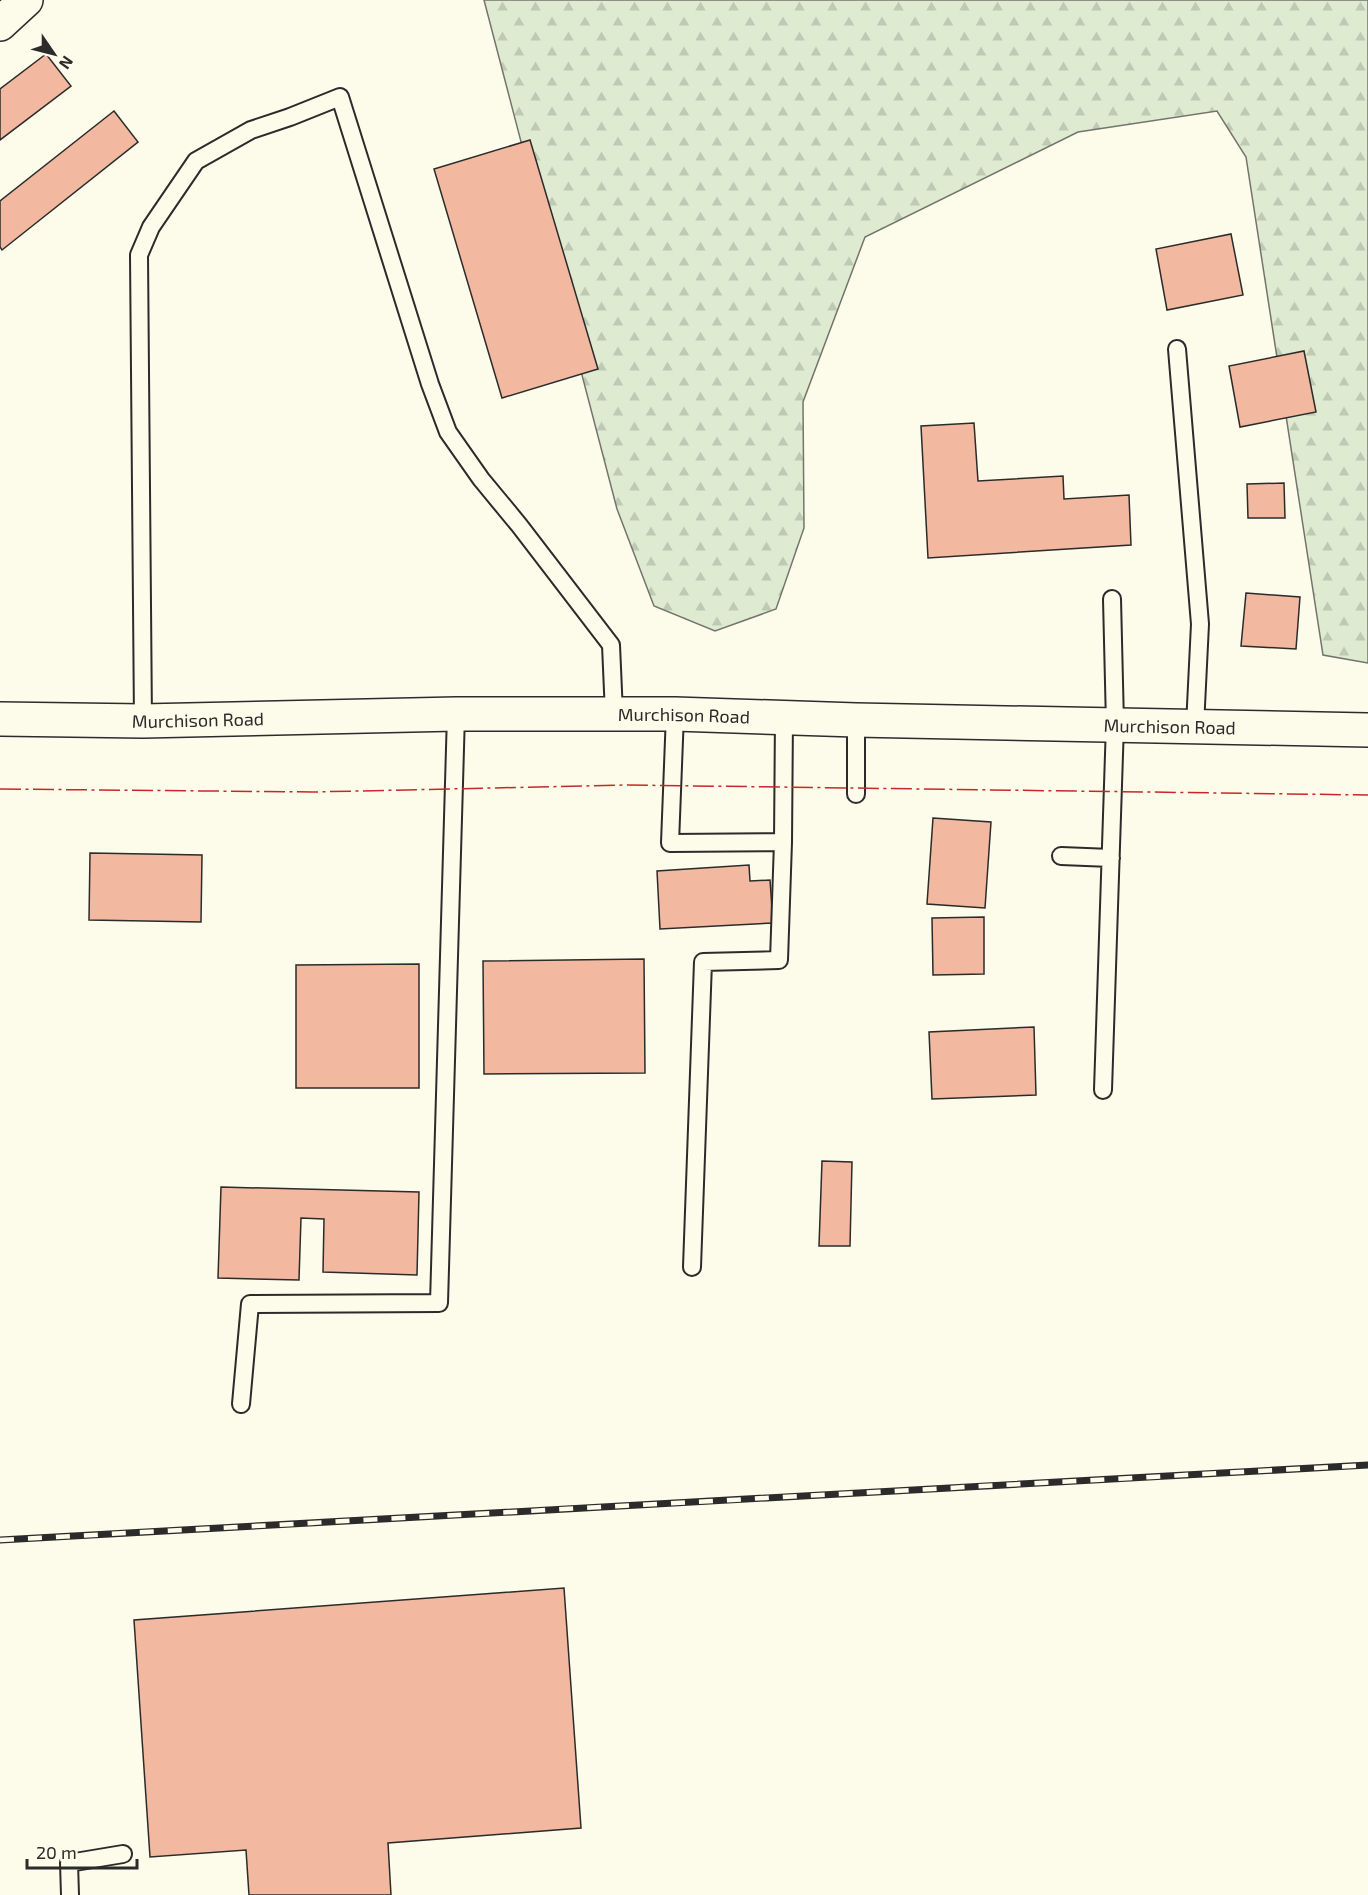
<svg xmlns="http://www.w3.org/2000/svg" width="1368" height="1895" font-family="'Exo 2',sans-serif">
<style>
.forest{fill:url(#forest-firs);stroke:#74746e;stroke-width:1.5}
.building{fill:#f2b8a0;stroke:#2b2b2b;stroke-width:1.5}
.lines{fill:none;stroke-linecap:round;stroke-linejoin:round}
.service-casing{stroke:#2b2b2b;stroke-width:20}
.minor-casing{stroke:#2b2b2b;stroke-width:36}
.primary-casing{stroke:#2b2b2b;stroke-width:36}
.service{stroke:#fdfbea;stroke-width:16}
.minor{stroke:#fdfbea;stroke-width:33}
.primary{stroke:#fdfbea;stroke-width:33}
.rail-casing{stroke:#2b2b2b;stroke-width:7}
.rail{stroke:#fdfbea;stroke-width:4.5;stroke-dasharray:14;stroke-linecap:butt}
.power{stroke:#c62828;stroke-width:1.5;stroke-dasharray:21 4.5 3 4.5;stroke-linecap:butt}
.labels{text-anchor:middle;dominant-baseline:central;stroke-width:4.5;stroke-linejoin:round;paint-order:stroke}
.street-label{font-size:18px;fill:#2b2b2b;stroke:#fdfbea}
</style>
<defs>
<pattern id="forest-firs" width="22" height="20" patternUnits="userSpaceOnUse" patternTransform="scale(1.5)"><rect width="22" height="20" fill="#deebd1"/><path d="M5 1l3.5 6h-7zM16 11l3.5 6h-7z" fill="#bfcab4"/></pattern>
</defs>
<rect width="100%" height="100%" fill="#fdfbea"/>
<!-- forest -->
<path class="forest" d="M484,0H1368V663L1323,655L1246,157L1217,111L1078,132L865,237L803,402L804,528L776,609L715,631L654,606L617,509Z"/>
<!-- building -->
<path class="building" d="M46,54L71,86L0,140V89Z
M114,111L138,142L2,250L0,247V201Z
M530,140L598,369L502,398L434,169Z
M1231,234L1243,295L1167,310L1156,249Z
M1304,351L1316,412L1240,427L1229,366Z
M974,423L978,481L1063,476L1064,499L1129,495L1131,545L928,558L921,426Z
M1284,483L1285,518H1248L1247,484Z
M1246,593L1300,597L1296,649L1241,646Z
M933,818L991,822L985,908L927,904Z
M90,853L202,855L201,922L89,920Z
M749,865L750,881L770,880L773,923L660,929L657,871Z
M984,917V974L933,975L932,918Z
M644,959L645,1073L484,1074L483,961Z
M419,964V1088H296V965Z
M1034,1027L1036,1095L932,1099L929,1032Z
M822,1161L852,1162L850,1246H819Z
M221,1187L419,1192L417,1275L323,1272L324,1219L301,1218L299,1280L218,1278Z
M564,1588L581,1828L388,1843L391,1895H249L246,1850L150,1857L134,1620Z"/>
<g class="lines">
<!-- service casing -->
<g class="service-casing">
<path id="service" d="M1177,349L1200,624L1195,726
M675,714L670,843L783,842
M143,721L139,255L151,227L196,161L251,130L290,117L340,97L430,384L448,432L481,479L519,525L611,645L614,714
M856,794V720
M1061,856L1111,858
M1103,1090L1115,724L1112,599
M692,1267L703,962L779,960L783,842L784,717
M241,1404L250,1304L439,1303L456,714
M70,1895L69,1863L123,1854"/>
</g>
<!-- minor casing -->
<g class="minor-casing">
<path id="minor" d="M0,24L26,0"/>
</g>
<!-- primary casing -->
<g class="primary-casing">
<g id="primary">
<path id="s1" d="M0,719L143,721L456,714H675L856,720L1368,730"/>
</g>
</g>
<!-- service -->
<use href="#service" class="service"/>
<!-- minor -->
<use href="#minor" class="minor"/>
<!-- primary -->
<use href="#primary" class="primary"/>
<!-- rail casing -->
<g class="rail-casing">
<path id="rail" d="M0,1540L1368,1465"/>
</g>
<!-- rail -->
<use href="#rail" class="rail"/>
<!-- power -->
<path class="power" d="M0,789L313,792L627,785L1368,795"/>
</g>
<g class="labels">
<!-- street labels -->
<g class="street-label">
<text stroke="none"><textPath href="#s1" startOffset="684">Murchison Road</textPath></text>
<text stroke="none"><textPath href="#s1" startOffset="198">Murchison Road</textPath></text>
<text stroke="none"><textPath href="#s1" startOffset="1170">Murchison Road</textPath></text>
</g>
</g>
<!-- north arrow -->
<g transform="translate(54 54) rotate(125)" stroke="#fdfbea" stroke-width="4.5" paint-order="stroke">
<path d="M0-4.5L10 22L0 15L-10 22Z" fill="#2b2b2b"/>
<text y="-9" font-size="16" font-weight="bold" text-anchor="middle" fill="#2b2b2b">N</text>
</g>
<!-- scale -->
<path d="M27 1859v9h110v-9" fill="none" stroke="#2b2b2b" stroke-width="3"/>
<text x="36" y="1859" font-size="18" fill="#2b2b2b" stroke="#fdfbea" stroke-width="4.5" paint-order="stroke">20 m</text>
</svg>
